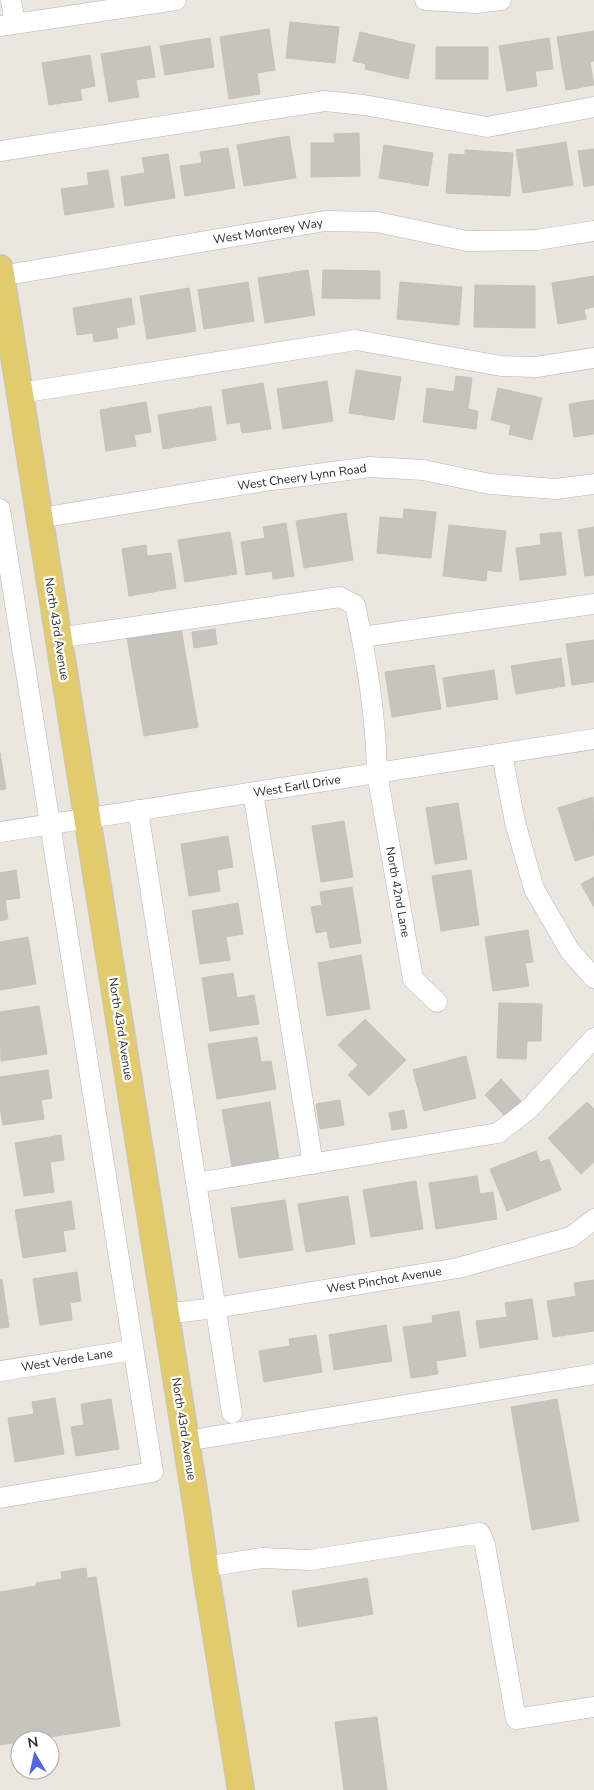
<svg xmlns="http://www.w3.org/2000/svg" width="594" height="1790" font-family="'Nunito Sans',sans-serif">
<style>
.building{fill:#c7c4bd;stroke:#c6c2b8}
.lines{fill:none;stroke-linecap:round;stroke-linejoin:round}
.minor-casing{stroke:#b2b4bd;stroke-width:21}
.major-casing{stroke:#c4c4c4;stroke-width:28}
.minor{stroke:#fff;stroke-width:20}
.major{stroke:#e2cb6c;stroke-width:26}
.labels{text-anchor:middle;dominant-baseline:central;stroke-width:4.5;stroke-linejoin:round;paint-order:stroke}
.street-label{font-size:12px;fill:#2b2b2b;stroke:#fff}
</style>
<rect width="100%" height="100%" fill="#ebe6de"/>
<!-- building -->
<path class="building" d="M290,22L339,27L335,63L286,58Z
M269,29L275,70L257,73L260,94L229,99L220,37Z
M594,31V61L590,62L594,85L566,90L557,37Z
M360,32L415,45L408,79L365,69L366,64L353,61Z
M210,38L214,67L165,75L160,46Z
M549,38L553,69L535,71L537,86L507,91L499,46Z
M150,46L155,77L136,80L139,97L109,102L101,54Z
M436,47H488V79H436Z
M90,55L95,86L80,89L82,100L49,105L42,63Z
M359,133L360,176L311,177V143H335L334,134Z
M289,136L296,178L244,186L237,145Z
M566,142L573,185L523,193L516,150Z
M384,145L433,153L428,186L379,178Z
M228,148L235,188L185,196L180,166L202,163L200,152Z
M594,149V185L584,187L578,151Z
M465,150L513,153L510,196L446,193L449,154L465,155Z
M168,154L175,198L125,206L121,177L145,173L142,158Z
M108,170L114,207L65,215L61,189L89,185L87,173Z
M308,270L315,315L265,323L258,278Z
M323,270L380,271V299L322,298Z
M594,276V307L584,309L586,319L558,324L552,283Z
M248,282L254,321L204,329L198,290Z
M400,282L462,287L459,325L397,319Z
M475,285L535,286V328L474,327Z
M189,288L196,331L147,339L140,296Z
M131,298L135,324L116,328L118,338L94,342L93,333L77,335L73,308Z
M356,370L401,377L394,420L349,413Z
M456,376L472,378L468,409L478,411L476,429L423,422L427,388L454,392Z
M327,381L333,421L283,429L277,389Z
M263,383L271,429L242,433L240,422L227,424L222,390Z
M498,388L542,398L532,440L509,434L511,425L491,420Z
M594,400V434L574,437L569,404Z
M146,402L151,432L134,435L136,446L106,451L100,410Z
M211,406L216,440L163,449L158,415Z
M404,509L436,512L431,558L377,553L380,517L403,519Z
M346,513L353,560L304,568L296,521Z
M286,523L294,576L273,579L272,571L246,575L241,542L265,538L263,527Z
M449,525L506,531L501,572L487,570L486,581L443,576Z
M594,527V575L585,576L578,530Z
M230,532L237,574L185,582L178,540Z
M561,532L566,575L520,580L516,548L541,545L540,534Z
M146,545L147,556L171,553L176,588L129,596L122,549Z
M181,628L198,727L144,736L127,638Z
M215,629L217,644L194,648L192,632Z
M594,640V682L572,685L566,644Z
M561,658L565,686L516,694L511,666Z
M434,665L441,709L392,717L385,672Z
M494,670L498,699L447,707L443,678Z
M0,753L6,789L0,790Z
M593,797L594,855L575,861L558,808Z
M458,803L467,859L435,864L426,808Z
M344,821L353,877L321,882L312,826Z
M228,836L233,867L217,870L220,891L189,896L181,844Z
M16,870L20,898L5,900L8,919L0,921V873Z
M471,870L479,925L441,931L432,876Z
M594,877V907L581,884Z
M352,887L361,943L330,948L327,931L316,933L311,907L322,905L320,892Z
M238,903L243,934L226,937L230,960L200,964L192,911Z
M528,930L533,962L525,963L529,986L493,991L485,937Z
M28,937L36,984L0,990V942Z
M361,955L370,1009L327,1016L318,963Z
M233,973L237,998L254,995L259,1024L210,1031L202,978Z
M499,1003L542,1004L541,1041H527L526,1059L497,1058Z
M39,1006L47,1054L1,1061L0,1012Z
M365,1019L406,1060L369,1096L348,1075L358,1065L338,1045Z
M257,1037L261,1062L271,1061L276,1089L217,1099L208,1044Z
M466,1056L476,1098L424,1111L413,1070Z
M48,1070L52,1098L41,1100L44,1119L3,1125L0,1107V1077Z
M501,1079L521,1101L505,1116L485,1095Z
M340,1100L344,1125L320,1129L316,1104Z
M270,1102L279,1160L232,1167L222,1110Z
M587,1102L594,1109V1162L581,1174L548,1138Z
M404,1110L407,1128L392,1130L389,1113Z
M61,1135L64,1160L50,1162L54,1192L24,1196L15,1143Z
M536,1151L540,1162L549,1159L561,1190L507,1211L490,1169Z
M477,1176L480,1194L493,1192L497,1219L436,1229L429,1183Z
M416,1181L423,1229L371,1237L363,1190Z
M348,1196L355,1244L306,1252L298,1204Z
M285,1200L293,1250L239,1258L231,1208Z
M71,1201L75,1229L63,1231L66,1251L23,1258L15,1210Z
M77,1272L81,1301L70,1303L72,1320L40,1325L33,1279Z
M2,1279L9,1327L0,1328V1280Z
M594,1280V1331L553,1337L547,1301L576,1296L574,1283Z
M532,1299L538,1339L480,1348L476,1321L507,1317L505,1303Z
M459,1311L466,1356L436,1361L438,1374L411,1378L403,1327L433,1323L432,1316Z
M386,1325L392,1361L334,1370L329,1335Z
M316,1335L322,1372L264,1382L259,1351L290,1346L289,1339Z
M55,1398L64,1454L15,1462L8,1418L34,1414L32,1402Z
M111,1399L119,1449L76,1456L71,1427L84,1425L81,1404Z
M557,1399L579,1521L532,1530L511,1407Z
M86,1568L87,1578L96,1577L120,1726L31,1740H20V1742L0,1745V1592L36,1586V1583L62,1579L61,1572Z
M367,1578L373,1614L298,1627L292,1591Z
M377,1717L387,1790H344L335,1722Z"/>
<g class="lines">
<!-- minor casing -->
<g class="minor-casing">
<path id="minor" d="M11,0L15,24
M425,0L476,3L501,0
M0,26L176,0
M0,151L325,101L364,105L487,127L594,107
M1,276L325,221L377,222L467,241L537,240L594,231
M20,393L356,340L501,366L536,367L594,358
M0,509L153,1472L0,1498
M40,518L265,481L370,467L423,470L490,484L556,489L594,484
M362,637L594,604
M57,638L340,597L355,605C367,660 376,718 377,773L413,979L437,1002
M502,755L515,822L534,889L570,951L594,978
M253,792L313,1164
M138,810L232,1413
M0,832L594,739
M196,1183L498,1133L530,1108L594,1038
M165,1314L215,1308L458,1268L571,1237L594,1219
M0,1371L133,1350
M186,1441L594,1374
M205,1567L262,1558L310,1560L480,1533L485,1545L516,1719L594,1707"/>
</g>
<!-- major casing -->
<g class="major-casing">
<path id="major" d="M0,268L197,1510L205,1567L241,1790"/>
</g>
<!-- minor -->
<use href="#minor" class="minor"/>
<!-- major -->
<use href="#major" class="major"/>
</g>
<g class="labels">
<!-- street labels -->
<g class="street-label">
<text transform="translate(268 231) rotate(-9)">West Monterey Way</text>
<text transform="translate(302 477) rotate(-8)">West Cheery Lynn Road</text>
<text transform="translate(57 629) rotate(81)">North 43rd Avenue</text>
<text transform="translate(297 786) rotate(-9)">West Earll Drive</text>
<text transform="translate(398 892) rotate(80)">North 42nd Lane</text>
<text transform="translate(121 1029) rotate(81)">North 43rd Avenue</text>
<text transform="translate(384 1280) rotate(-9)">West Pinchot Avenue</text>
<text transform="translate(67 1360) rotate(-9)">West Verde Lane</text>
<text transform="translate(184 1429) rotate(81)">North 43rd Avenue</text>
</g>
</g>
<!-- north arrow -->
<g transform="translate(35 1755) rotate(351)"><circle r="24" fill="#ffffff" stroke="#aaaaaa"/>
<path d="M0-4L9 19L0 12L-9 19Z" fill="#4f66e7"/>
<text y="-8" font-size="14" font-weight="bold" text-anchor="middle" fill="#2b2b2b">N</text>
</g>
</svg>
